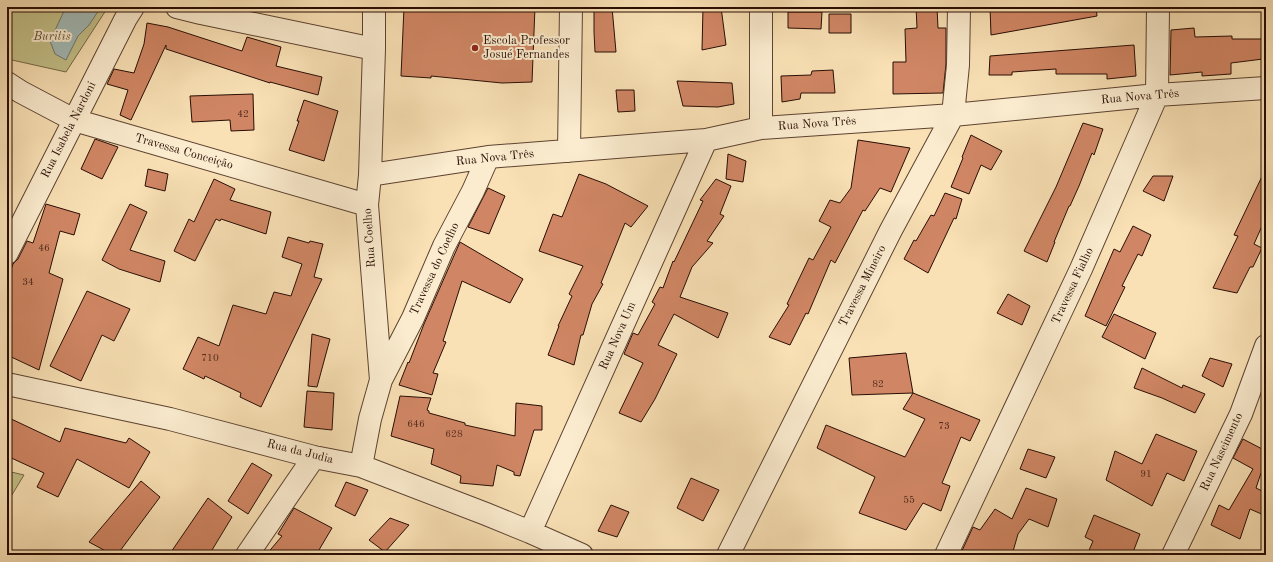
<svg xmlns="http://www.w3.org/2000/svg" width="1273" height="562" font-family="'Old Standard TT',serif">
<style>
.green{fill:#c4c189;stroke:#766746}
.water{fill:#a2bbb8;stroke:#717570}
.building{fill:#d08664;stroke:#280d04}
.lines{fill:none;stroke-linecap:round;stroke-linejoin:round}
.minor-casing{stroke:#5c4230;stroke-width:24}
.minor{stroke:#fbeccf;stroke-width:22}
.poi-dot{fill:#8f2418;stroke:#fbeccf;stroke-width:1.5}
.labels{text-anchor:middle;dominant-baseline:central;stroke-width:4;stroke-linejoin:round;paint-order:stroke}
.number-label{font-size:10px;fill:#522b1c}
.park-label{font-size:12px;font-style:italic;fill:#5f4c33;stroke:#fbeccf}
.poi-label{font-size:12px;fill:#280d04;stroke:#fbeccf;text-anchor:start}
.street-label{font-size:12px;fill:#280d04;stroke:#fbeccf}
</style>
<rect width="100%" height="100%" fill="#f9e1b5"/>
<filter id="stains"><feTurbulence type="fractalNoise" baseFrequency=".005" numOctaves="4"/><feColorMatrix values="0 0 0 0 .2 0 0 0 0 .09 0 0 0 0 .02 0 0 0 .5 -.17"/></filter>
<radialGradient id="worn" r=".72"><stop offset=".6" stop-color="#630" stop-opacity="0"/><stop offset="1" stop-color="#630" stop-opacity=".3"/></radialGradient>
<!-- green -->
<path class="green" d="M7,7H108L66,72L12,60L7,57Z
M7,471L24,475L7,503Z"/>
<!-- water -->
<path class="water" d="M70,7H101L89,25L78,36L66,60L55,54L50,41L64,11Z"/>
<!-- building -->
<path class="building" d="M404,7H535L532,82L502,83L431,76V78L401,76Z
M594,7H612L616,52H595L594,32Z
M703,7H721L726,45L702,50Z
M916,7H937L938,28H946V64L943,93L893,94V62H906L905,29L917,28Z
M990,7H1096L1097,16L991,35Z
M788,12H822L821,29L788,28Z
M829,14H851V33H829Z
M147,23L168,27L242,51L247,37L281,47L276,66L322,77L318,95L270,82V83L166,49V45L131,120L120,115L128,90L107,84L108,82L114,69L134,73L144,44Z
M1194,28L1195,37L1232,36V39H1262L1263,59L1231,63V74L1202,76V72L1170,75L1171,30Z
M1134,45L1136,76L1107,79V74H1056V69L1012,72V75H989L990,56Z
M833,70L835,93H801L800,99L782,102L781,76L811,75L812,71Z
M677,81L732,83L734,104L718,107L683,106Z
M616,90H634L635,111L618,112Z
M253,94L254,130L231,131L230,120L192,122L190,96Z
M304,100L338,111L324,161L289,150L299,121H297Z
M1083,123L1103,129L1094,155L1092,153L1079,186L1070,206H1069L1054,242H1055L1047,262L1024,251L1056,187Z
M971,135L1002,151L991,170L981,165L969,194L951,187L963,158L962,157Z
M95,139L118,147L102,179L81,169Z
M858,140L910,148L891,192L880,188L865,211L863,210L835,263L831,260L808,314L806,313L790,345L769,337L789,305L787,304L809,258L813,260L831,227L819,221L830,200L840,203L851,188Z
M728,154L746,161L743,182L726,179Z
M1266,168V217L1254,244L1262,248L1253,267H1250L1237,293L1213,288L1238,236L1234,235Z
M148,169L168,174L165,191L145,186Z
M579,174L606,184L648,206L631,227L625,223L601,283L603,284L592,304L583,335H581L574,365L548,355L559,326H558L572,296L569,294L583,266L539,251L553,214L562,217Z
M1153,176H1173L1164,201L1143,191Z
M214,179L235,189L230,200L271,212L266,234L221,219L220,221L216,219L195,261L174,251L189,219L194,222Z
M716,179L731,186L720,214L724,216L707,241L713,243L692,267L680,297L728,313L718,338L674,314L658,345L677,354L655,399L641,422L619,413L643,363L624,354L633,333L638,335L655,304L652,302L660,287L663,288L673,261L674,262L703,201L700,200Z
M488,188L505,196L489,234L468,227Z
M945,193L962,199L956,219L954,218L928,273L904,259L914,240L916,241L931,215L934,216Z
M46,204L80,214L74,235L60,231L49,273L63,279L39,370L7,355V271L10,272L13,264L18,259L27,241L33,243Z
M130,204L147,212L130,250L165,261L160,282L119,269L102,260Z
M1133,226L1151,235L1142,256L1138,254L1122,286L1125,287L1106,326L1085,316L1114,249L1120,252Z
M288,237L309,243L310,241L323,244L314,277L322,279L261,407L240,397L241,393L205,376L204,379L183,369L198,337L219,346L233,305L266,314L274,292L291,296L302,264L282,257Z
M460,242L523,279L510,303L462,281L443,341L446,342L433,373L438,374L432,395L399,385L408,362L409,363L424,324Z
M87,291L130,309L114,341L102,335L81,381L50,366Z
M1008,294L1030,306L1022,325L997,313Z
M1114,314L1156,333L1145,359L1102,337Z
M312,334L330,339L317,387L308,386Z
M906,353L913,393L852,395L849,358Z
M1210,358L1232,364L1223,387L1202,376Z
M1142,368L1182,388L1183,385L1205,394L1195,413L1162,398L1134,388Z
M307,391L334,393L332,430L304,427Z
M913,393L980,420L970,441L961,437L942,483L950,486L941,511L923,503L906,530L859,513L875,477L817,448L826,425L905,457L925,419L903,409Z
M400,396L431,398L427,410L429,411V413L465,423V425L515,436L516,403L542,406V430H534L520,476L514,475V472L497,465L493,486L460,483L461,476L431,464L434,449L391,436Z
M7,417L60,442L65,428L126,443L129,438L150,452L129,488L77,459L58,497L37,487L44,473L7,456Z
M1156,434L1197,451L1184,481L1167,473L1152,506L1106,480L1115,451L1142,464Z
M1243,439L1266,451V476L1261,473L1256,488L1266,493V516L1250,509L1240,539L1211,525L1219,505L1229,510L1253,469L1233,458Z
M1028,449L1055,457L1046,478L1020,469Z
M252,463L272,475L248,514L228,501Z
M691,478L719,490L703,521L677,508Z
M141,481L160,497L117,555H113L89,542Z
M346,482L368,490L355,516L335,506Z
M1026,488L1057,499L1048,527L1029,519L1018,534L1012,555H960L973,527L980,530L995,509L1012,519Z
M208,498L232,517L209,555H169Z
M611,505L629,512L617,537L598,531Z
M294,508L332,528L316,555H266L282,536L278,534Z
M1094,515L1140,534L1132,555H1087L1093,541L1085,537Z
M390,518L409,525L385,552L369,540Z"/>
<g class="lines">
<!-- minor casing -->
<g class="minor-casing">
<path id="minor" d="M177,7L201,13L374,49
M761,7V128
M7,83L21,92L74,120L367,205
M569,151L571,7
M370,175L488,157L706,140L761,128L953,115L1157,95L1266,88
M7,253L126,18L133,7
M381,380L413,318L444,246L473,191L488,157
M7,384L170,419L314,457L361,466L486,514L530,532L582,555
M361,466L370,419L381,380L367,205L370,175L374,49V7
M530,532L706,140
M247,555L314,457
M728,555L891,230L953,115L958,65L959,7
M946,555L1081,269L1157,95L1158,7
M1173,555L1241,414L1266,346"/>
</g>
<!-- minor -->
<use href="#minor" class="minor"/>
</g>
<!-- markers -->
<circle class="poi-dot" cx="475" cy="48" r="4"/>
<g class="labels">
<!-- number labels -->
<g class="number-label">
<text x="243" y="114">42</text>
<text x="44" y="248">46</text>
<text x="28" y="282">34</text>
<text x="210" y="358">710</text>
<text x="878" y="384">82</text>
<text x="416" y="424">646</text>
<text x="944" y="426">73</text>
<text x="454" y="434">628</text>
<text x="1146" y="474">91</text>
<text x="909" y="500">55</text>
</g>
<!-- park labels -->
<g class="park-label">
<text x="52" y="37">Buritis</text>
</g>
<!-- poi labels -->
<g class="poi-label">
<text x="483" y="41">Escola Professor<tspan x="483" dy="14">Josué Fernandes</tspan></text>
</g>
<!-- street labels -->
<g class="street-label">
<text transform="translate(1140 97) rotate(-5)">Rua Nova Três</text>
<text transform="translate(817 124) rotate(-4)">Rua Nova Três</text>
<text transform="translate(69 130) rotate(-63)">Rua Isabela Nardoni</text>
<text transform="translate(184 152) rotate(16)">Travessa Conceição</text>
<text transform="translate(495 158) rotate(-6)">Rua Nova Três</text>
<text transform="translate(370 238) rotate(-94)">Rua Coelho</text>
<text transform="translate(435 269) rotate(-65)">Travessa do Coelho</text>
<text transform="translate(863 286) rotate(-63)">Travessa Mineiro</text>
<text transform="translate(1073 286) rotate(-65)">Travessa Fialho</text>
<text transform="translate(618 336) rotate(-66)">Rua Nova Um</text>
<text transform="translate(300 452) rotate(14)">Rua da Judia</text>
<text transform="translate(1222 452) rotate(-65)">Rua Nascimento</text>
</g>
</g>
<!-- margin -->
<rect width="1273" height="562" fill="none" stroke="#f9e1b5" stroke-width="24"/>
<rect x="8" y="8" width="1257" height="546" fill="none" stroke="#280d04" stroke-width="2"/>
<rect x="12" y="12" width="1249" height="538" fill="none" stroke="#280d04"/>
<rect width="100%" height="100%" filter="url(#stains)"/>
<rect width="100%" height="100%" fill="url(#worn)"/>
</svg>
